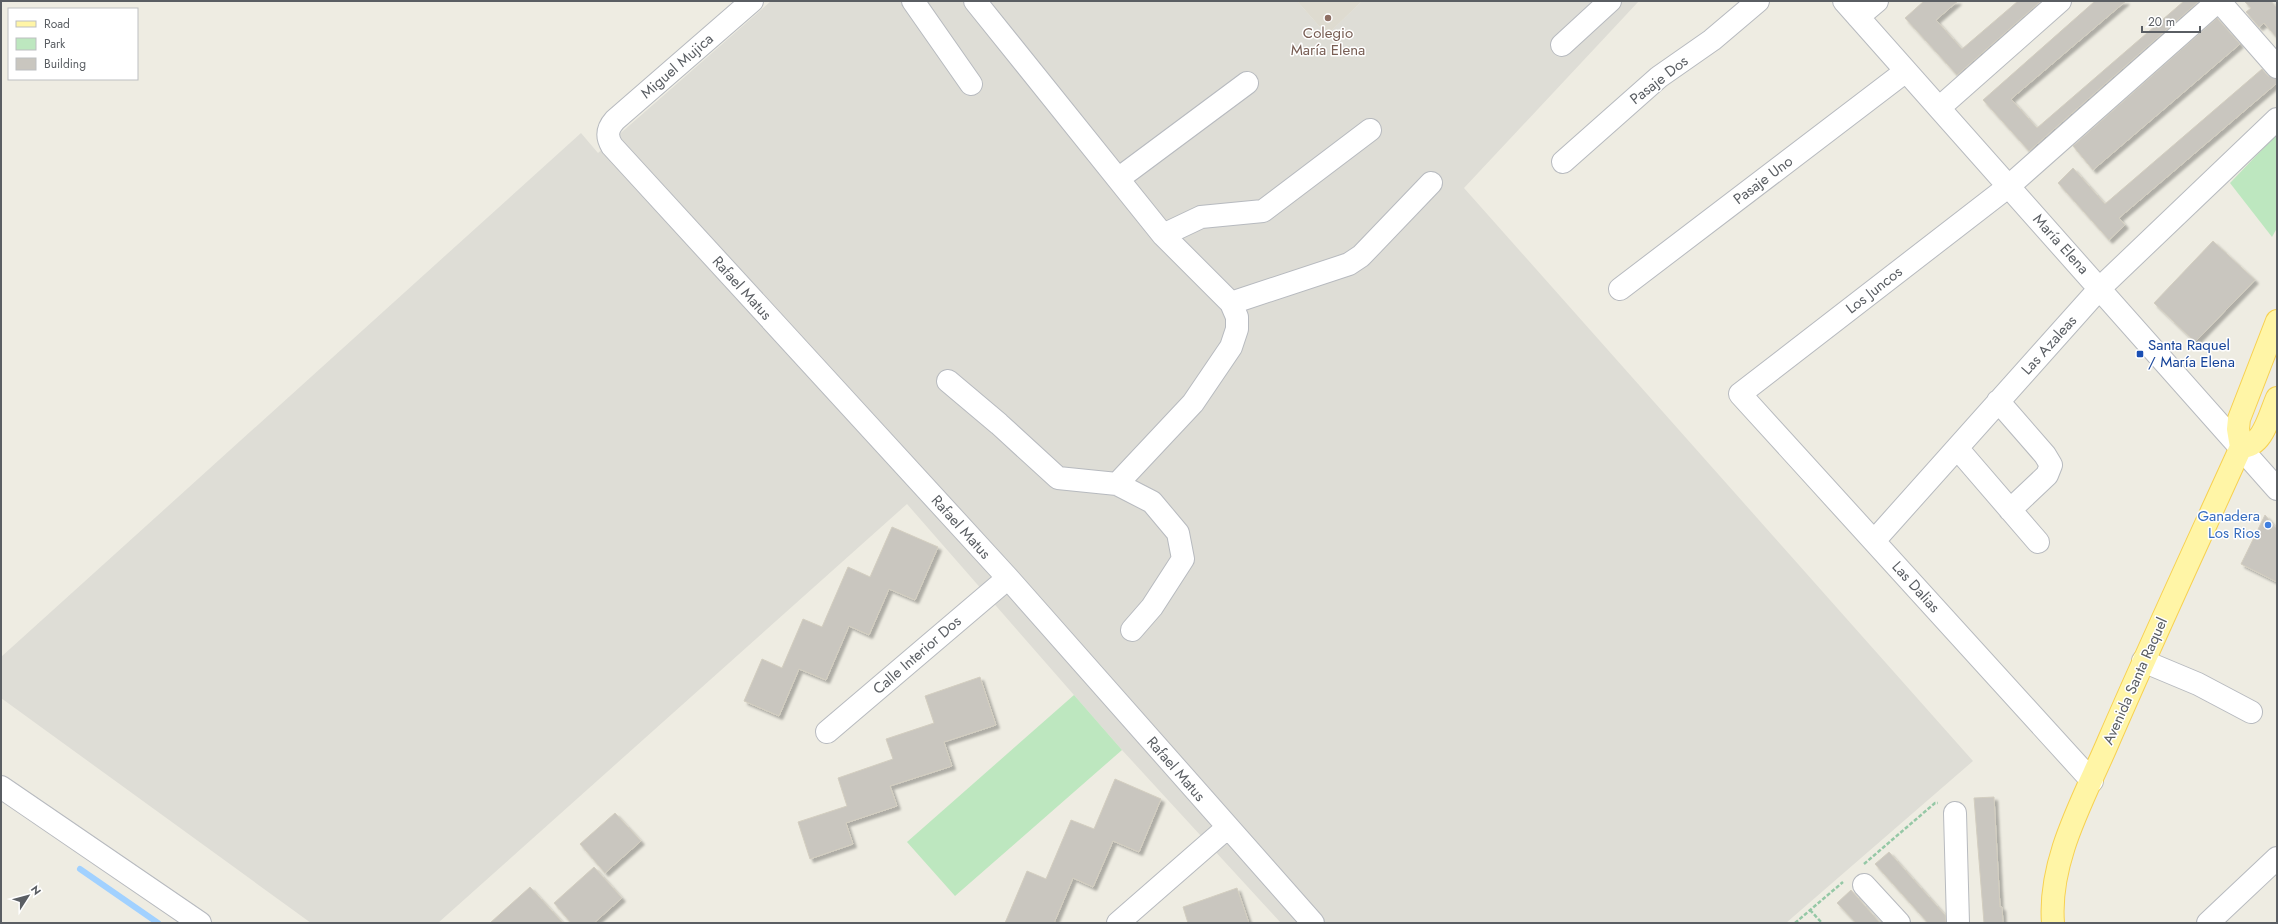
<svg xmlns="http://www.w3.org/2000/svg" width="2278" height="924" font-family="Jost,sans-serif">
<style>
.industrial{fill:#deddd6}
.education{fill:#dedbd0}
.green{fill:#bde7bf}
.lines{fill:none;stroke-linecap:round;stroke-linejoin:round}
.stream{stroke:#a1d1ff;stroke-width:6}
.building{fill:#c9c6bf;stroke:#d3cec0;filter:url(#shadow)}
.minor-casing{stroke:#b7babf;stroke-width:24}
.major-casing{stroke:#f7d151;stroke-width:24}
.path{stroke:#95c8a6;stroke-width:2.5;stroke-dasharray:4 2;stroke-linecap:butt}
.minor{stroke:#fff;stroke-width:22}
.major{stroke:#fff5a6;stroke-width:22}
.education-dot{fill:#8d6e63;stroke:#fff;stroke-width:1.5}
.transit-dot{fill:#1a4fb4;stroke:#fff;stroke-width:1.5}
.shop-dot{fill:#3f7fe0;stroke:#fff;stroke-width:1.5}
.labels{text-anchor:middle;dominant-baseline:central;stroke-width:3;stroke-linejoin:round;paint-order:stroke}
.education-label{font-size:15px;fill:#785e54;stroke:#fff}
.street-label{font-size:15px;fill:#5a5e63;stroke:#fff}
.transit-label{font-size:15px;fill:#164399;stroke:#fff;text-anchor:start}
.shop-label{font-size:15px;fill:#366cbe;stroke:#fff;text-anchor:end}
</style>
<defs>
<filter id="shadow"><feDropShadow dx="3.5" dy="3.5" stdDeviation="1" flood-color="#0004"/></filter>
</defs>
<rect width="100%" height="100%" fill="#eeece2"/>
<!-- industrial -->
<path class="industrial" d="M771,1H1297L1327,35L1362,1H1639L1464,188L1973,761L1786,923H1281L1122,750L907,504L438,923H311L1,698V657L581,133L598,153Z"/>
<!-- education -->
<path class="education" d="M1297,1H1362L1327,35Z"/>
<!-- green -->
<path class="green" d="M2277,134V228L2272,237L2230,183Z
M1074,695L1122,750L955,896L907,842Z"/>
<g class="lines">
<!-- stream -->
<path class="stream" d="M80,869L158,923"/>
</g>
<!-- building -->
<path class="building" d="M1924,1H1958L1936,20L1962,49L2018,1H2041L1957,75L1905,18Z
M2095,1H2126L2011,99L2037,128L2184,1H2199L2029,151L1983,100Z
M2244,1H2271L2277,8V38L2264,23L2259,27L2246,12L2251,8Z
M2217,18L2240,44L2093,170L2073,146Z
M2262,69L2268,76L2277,79V83L2119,218L2125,225L2109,240L2058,183L2073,168L2105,204Z
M2213,241L2255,280L2195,342L2154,303Z
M2265,515L2277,529V582L2241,564Z
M892,527L938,547L915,600L889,589L869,635L849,626L826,680L799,669L779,716L744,701L762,659L782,668L803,619L822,627L848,567L870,577Z
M980,677L996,725L944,742L952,766L890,786L897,806L846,823L853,844L810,859L798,822L847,806L838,778L893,759L886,739L934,723L925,696Z
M1115,779L1161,799L1139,852L1113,841L1093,887L1073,878L1054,923H1005L1027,871L1046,879L1071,820L1094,829Z
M1994,797L2000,907H2002L2003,923H1984L1974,798Z
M615,813L641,841L605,873L580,844Z
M1889,852L1945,915L1946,923H1928L1875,864Z
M594,867L622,898L594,923H571L554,903Z
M530,887L563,923H490Z
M1237,888L1249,923H1188L1183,907Z
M1851,890L1880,923H1856L1837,903Z"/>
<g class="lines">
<!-- minor casing -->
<g class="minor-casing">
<path id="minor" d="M752,1L615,120C607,129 606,136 612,146L1008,578L1313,923
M913,1L971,84
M975,1L1163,235L1231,303L1237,317V329L1231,347L1193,403L1117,484
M1844,1L2277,489
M2219,1L2277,67
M1858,17L1877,1
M1562,45L1610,1
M1939,108L2060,1
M1563,162L1659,77L1712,40L1758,1
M1118,179L1247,83
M1163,235L1201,217L1263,211L1370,130
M1620,289L1906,71
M1231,303L1349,264L1361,256L1431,183
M948,381L999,424L1058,478L1117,484L1152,502L1178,533L1183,559L1152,607L1132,630
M1998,401L2045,455L2051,465L2047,475L2010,510
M1957,448L2038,542
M1874,541L2100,288L2277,119
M2143,661L2198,684L2251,712
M827,732L1008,578
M2092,781L1740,394L2009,186L2218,1
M1,787L200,923
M1955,813L1958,923
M1864,885L1899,923
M1118,923L1228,827
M2208,923L2277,858"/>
</g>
<!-- major casing -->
<g class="major-casing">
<path id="major" d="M2241,447C2263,447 2269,416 2277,398
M2053,923C2048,859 2085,797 2109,740C2152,641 2197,544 2241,447L2238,429L2239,419L2277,321"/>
</g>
<!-- path -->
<path class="path" d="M1864,864L1935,803H1938
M1810,910L1822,923
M1795,923L1843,882"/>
<!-- minor -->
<use href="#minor" class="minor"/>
<!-- major -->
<use href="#major" class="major"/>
</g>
<!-- markers -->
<circle class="education-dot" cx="1328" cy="18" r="4"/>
<rect class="transit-dot" x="2136" y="350" width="8" height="8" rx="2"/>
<circle class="shop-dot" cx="2268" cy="525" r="4"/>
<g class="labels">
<!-- education labels -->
<g class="education-label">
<text x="1328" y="33">Colegio<tspan x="1328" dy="17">María Elena</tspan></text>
</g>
<!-- street labels -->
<g class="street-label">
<text transform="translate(677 66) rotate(-41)">Miguel Mujica</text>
<text transform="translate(1659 80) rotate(-38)">Pasaje Dos</text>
<text transform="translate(1763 180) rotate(-37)">Pasaje Uno</text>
<text transform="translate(2061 244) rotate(48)">María Elena</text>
<text transform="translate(742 288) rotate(48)">Rafael Matus</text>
<text transform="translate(1874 290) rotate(-38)">Los Juncos</text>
<text transform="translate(2049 345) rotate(-48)">Las Azaleas</text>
<text transform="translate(961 527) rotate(48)">Rafael Matus</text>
<text transform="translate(1916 587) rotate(48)">Las Dalias</text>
<text transform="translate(917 655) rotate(-41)">Calle Interior Dos</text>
<text transform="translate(2135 681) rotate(-66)">Avenida Santa Raquel</text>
<text transform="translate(1176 769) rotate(49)">Rafael Matus</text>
</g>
<!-- transit labels -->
<g class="transit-label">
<text x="2148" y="345">Santa Raquel<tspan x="2148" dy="17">/ María Elena</tspan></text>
</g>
<!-- shop labels -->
<g class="shop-label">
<text x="2260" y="516">Ganadera<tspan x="2260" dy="17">Los Rios</tspan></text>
</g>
</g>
<!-- border -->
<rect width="2278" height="924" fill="none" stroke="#5a5e63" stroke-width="4"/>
<!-- legend -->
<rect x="8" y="8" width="130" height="72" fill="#ffffff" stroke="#bdbfc1"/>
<rect x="16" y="21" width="20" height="6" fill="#fff5a6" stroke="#bdbfc1"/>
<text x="44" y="28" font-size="12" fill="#5a5e63">Road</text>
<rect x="16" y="38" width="20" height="12" fill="#bde7bf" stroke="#bdbfc1"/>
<text x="44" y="48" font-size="12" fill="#5a5e63">Park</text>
<rect x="16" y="58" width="20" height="12" fill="#c9c6bf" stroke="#bdbfc1"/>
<text x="44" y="68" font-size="12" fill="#5a5e63">Building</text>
<!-- north arrow -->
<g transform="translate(28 896) rotate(54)" stroke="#ffffff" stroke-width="3" paint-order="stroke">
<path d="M0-3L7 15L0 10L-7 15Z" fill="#5a5e63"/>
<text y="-6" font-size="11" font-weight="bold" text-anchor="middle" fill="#5a5e63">N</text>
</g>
<!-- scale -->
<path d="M2142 26v6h58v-6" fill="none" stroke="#5a5e63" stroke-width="2"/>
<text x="2148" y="26" font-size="12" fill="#5a5e63" stroke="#ffffff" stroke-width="3" paint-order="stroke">20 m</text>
</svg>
